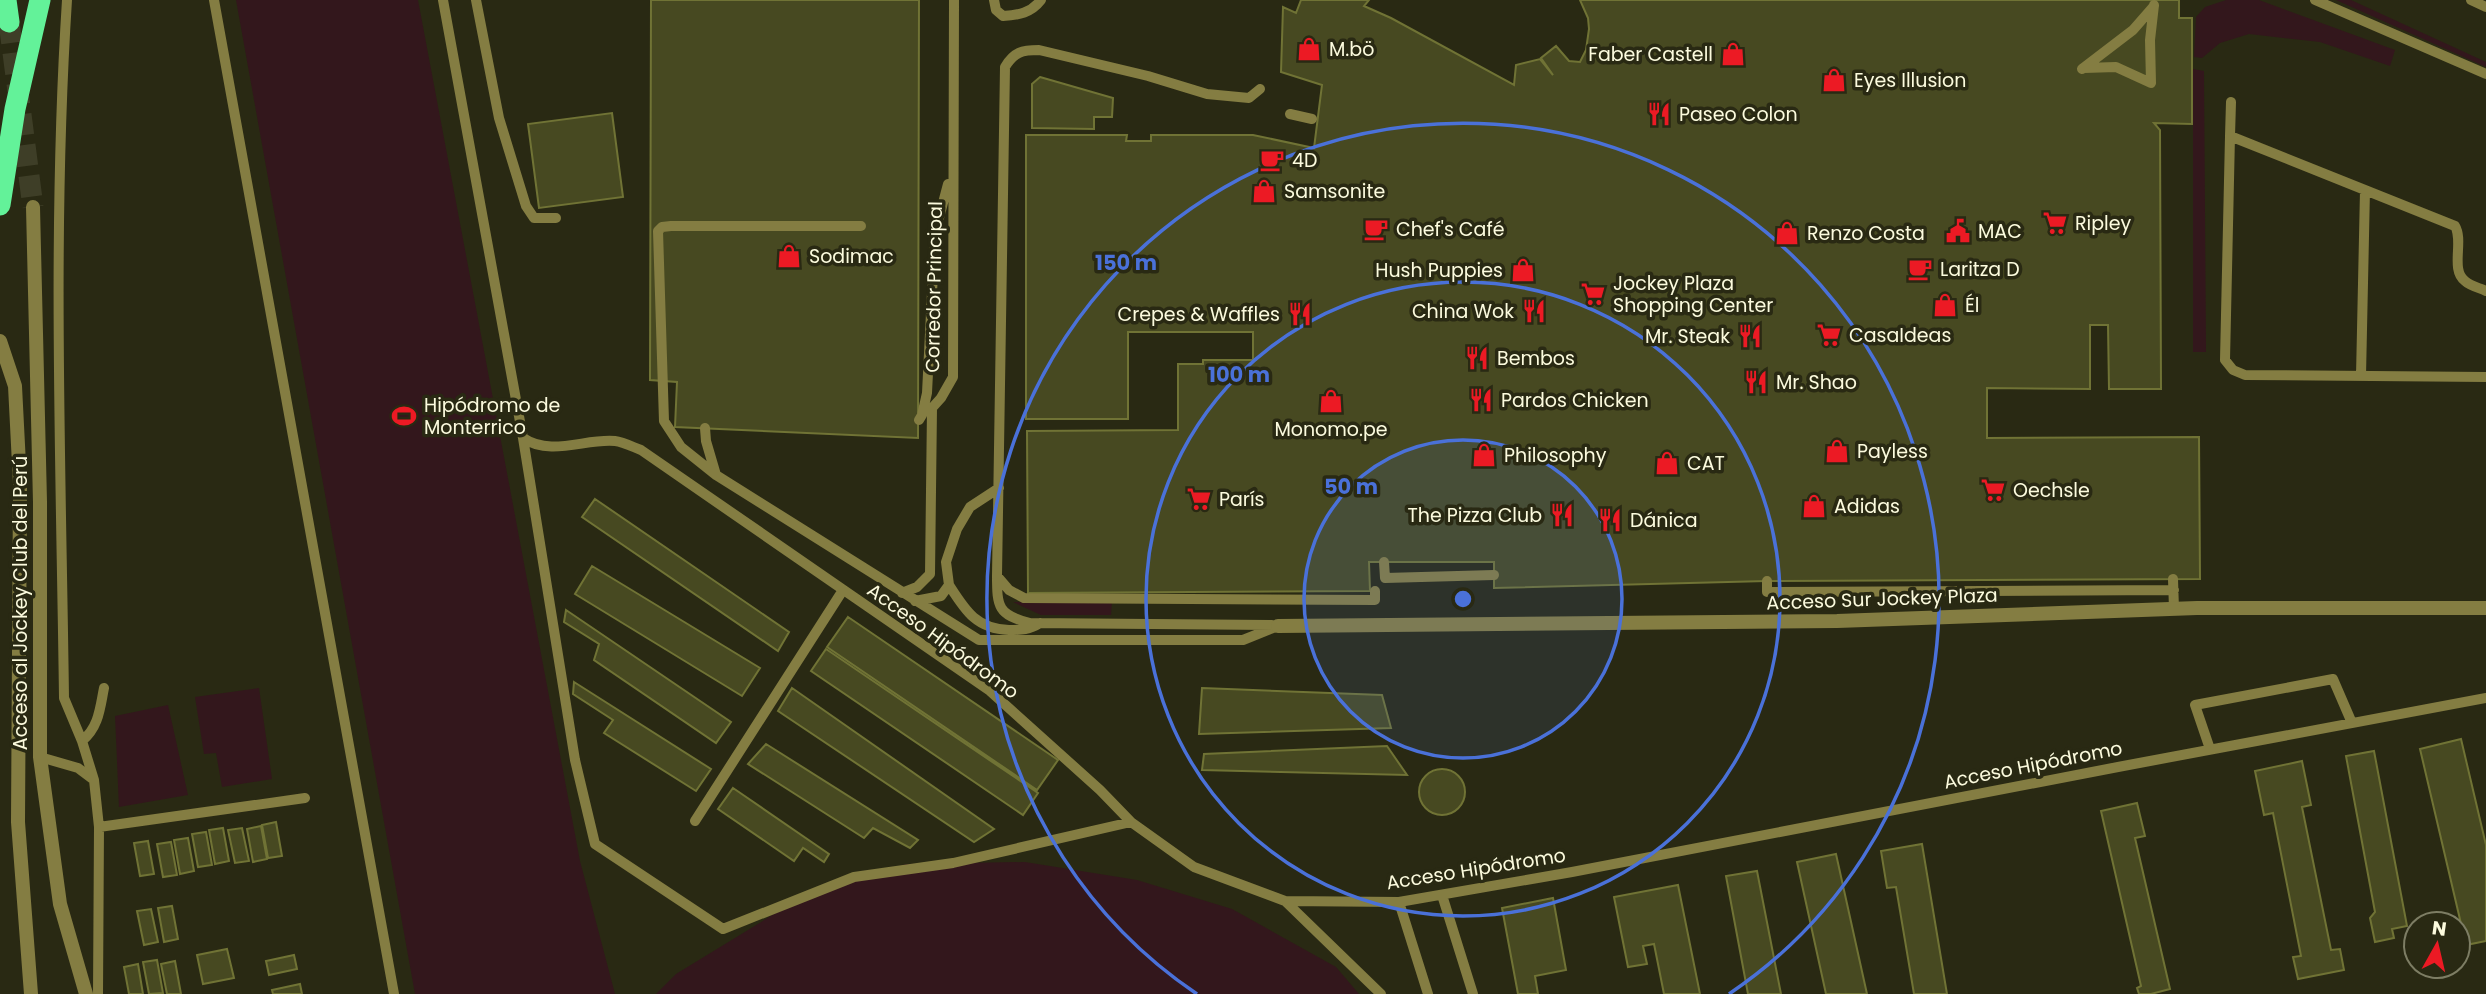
<svg xmlns="http://www.w3.org/2000/svg" width="2486" height="994" font-family="Poppins,sans-serif">
<style>
.green{fill:#33171c}
.building{fill:#474921;stroke:#707335;stroke-width:2}
.lines{fill:none;stroke-linecap:round;stroke-linejoin:round}
.motorway-tunnel{stroke:#3e3e27;stroke-width:21;stroke-dasharray:21 10;stroke-linecap:butt}
.service{stroke:#847d42;stroke-width:10}
.minor{stroke:#847d42;stroke-width:14}
.tertiary{stroke:#847d42;stroke-width:14}
.motorway{stroke:#63f299;stroke-width:21}
.ring{fill:none;stroke:#4a71d9;stroke-width:3.5}
.labels{text-anchor:middle;dominant-baseline:central;stroke-width:7;stroke-linejoin:round;paint-order:stroke}
.poi-label{font-size:19px;fill:#fcfbde;stroke:#292913;text-anchor:start}
.street-label{font-size:19px;fill:#fcfbde;stroke:#292913}
.centre{fill:#4a71d9;stroke:#292913;stroke-width:3.5}
.ring-label{font-size:21px;text-anchor:middle;font-weight:bold;fill:#4a71d9;stroke:#292913;stroke-width:7;stroke-linejoin:round;paint-order:stroke}
</style>
<rect width="100%" height="100%" fill="#292913"/>
<!-- green -->
<path class="green" d="M236,0H418L580,861L615,994H415Z
M2226,0H2259L2395,50L2390,66L2320,42L2249,34L2220,43L2202,58L2194,57L2196,17L2205,7Z
M2336,0H2351L2486,62V67Z
M2193,69L2204,71L2206,352H2193Z
M1112,601L1111,615H1041L1013,602Z
M259,688L272,779L222,787L216,753L204,754L195,697Z
M168,705L188,795L119,807L115,716Z
M1025,862L1137,880L1232,909L1336,967L1359,994H656L676,974L792,903L906,864Z"/>
<!-- building -->
<path class="building" d="M651,0H919L918,438L675,427L677,382L650,380Z
M1301,0H1369L1364,6L1391,18L1514,85L1516,65L1540,59L1553,75L1541,58L1556,46L1569,61L1580,62L1586,50L1589,29L1588,18L1580,0H2179V18H2192V124L2154,123L2160,130L2161,389H2109L2108,325H2090V389L1987,388V438L2199,437L2200,579L1767,581L1494,588V562H1369L1370,591L1028,593L1027,431L1178,430V364H1203V360H1253V332H1128V419H1026V135H1127L1126,141H1151V135H1253L1314,148L1322,85L1281,72L1283,7L1296,13Z
M1040,77L1113,98L1112,117H1094V129L1032,128V84Z
M612,113L623,197L539,208L528,124Z
M595,499L789,632L778,651L582,517Z
M592,566L760,668L742,696L575,594Z
M566,610L731,722L716,743L594,660L599,644L564,622Z
M848,617L1058,760L1037,790L827,647Z
M826,649L1038,793L1023,815L811,671Z
M574,682L711,769L696,791L604,733L613,720L573,694Z
M792,688L994,829L974,842L778,711Z
M1202,688L1382,695L1391,728L1199,734Z
M2461,739L2486,845V941L2466,945L2420,749Z
M766,744L918,840L910,848L873,828L864,838L748,764Z
M1387,746L1407,775L1202,770L1204,754Z
M2374,751L2407,926L2392,929L2394,938L2375,942L2370,918L2375,912L2346,756Z
M2302,761L2311,805L2302,807L2331,950L2340,949L2344,970L2298,979L2293,957L2301,956L2273,813L2264,815L2255,771Z
M1419 792a23 23 0 1 1 46 0a23 23 0 1 1-46 0Z
M733,788L829,854L824,862L803,848L794,861L718,809Z
M2137,803L2145,836L2135,838L2170,989L2151,994H2139L2137,988L2141,986L2101,811Z
M276,822L282,856L268,858L262,825Z
M261,826L267,859L253,862L247,829Z
M223,828L229,861L215,864L209,830Z
M242,828L249,861L235,863L228,830Z
M206,832L212,865L198,867L192,834Z
M188,838L194,871L180,874L174,840Z
M148,841L154,874L140,876L134,843Z
M171,842L177,875L163,877L157,844Z
M1922,844L1947,994H1914L1896,887L1887,888L1881,851Z
M1836,854L1867,994H1826L1797,862Z
M1757,871L1781,994H1748L1726,876Z
M1678,885L1700,994H1664L1654,944L1643,946L1647,964L1628,967L1614,897Z
M1553,898L1566,970L1535,976L1538,994H1518L1502,908Z
M172,906L178,939L164,942L158,908Z
M151,909L158,942L144,945L137,911Z
M227,949L234,978L203,984L197,955Z
M294,955L297,969L269,975L266,961Z
M157,960L163,993L149,994L143,962Z
M175,961L181,994H167L161,964Z
M138,964L143,994H129L124,967Z
M300,984L302,994H273L272,990Z"/>
<g class="lines">
<!-- motorway-tunnel -->
<path class="motorway-tunnel" d="M9,22L33,207"/>
<!-- service -->
<path class="service" d="M67,0C52,232 61,466 64,698L82,741L94,780
M214,0L394,994
M443,0L523,438L575,760L595,844L723,929L854,877L953,863L1131,822
M476,0L499,118L526,206L534,218H556
M994,0L996,10L1003,16C1019,15 1031,13 1041,0
M2315,0L2486,74
M2471,0L2486,7
M2084,68L2116,67L2151,83
M2082,69L2133,30L2154,6
M2151,83L2150,40L2154,5
M1260,89L1249,98L1207,94L1148,76L1039,50C1022,50 1014,52 1005,67L997,576L1009,590L1024,598L1375,600V591
M1290,114L1312,119
M2230,136L2231,102
M861,226H671L662,227L658,231L664,421L681,447L716,475L979,640H1243L1278,626
M2486,291C2480,288 2470,286 2465,281C2450,270 2464,241 2455,226L2230,136L2225,360L2233,370L2245,375L2486,377
M2361,376L2365,190
M919,420L922,415L927,393L935,233L948,184
M705,428L706,441L716,475
M523,438C551,457 586,438 615,441C623,442 633,447 641,450L990,691L1100,790L1131,822L1194,867L1285,901L1399,902L1572,872L2118,767L2486,698
M1384,562L1385,578L1494,575
M997,576C997,607 998,615 1030,623L1272,625
M2173,579L2174,609
M1767,581V592L2174,590
M949,585C965,610 976,629 1009,630C1022,630 1029,630 1040,623
M902,593L917,587L930,574L932,408L941,398L953,377L954,0
M915,601L941,596L949,585L946,562L957,529L970,507L999,488
M82,741C99,727 100,708 104,688
M2210,749L2195,705L2333,679L2352,723
M40,757L78,768L94,780L99,827L98,994
M695,821L843,590
M99,827L305,798
M1442,895L1473,994
M1285,901L1381,994
M1399,902L1428,994"/>
<!-- minor -->
<path class="minor" d="M33,207L40,502V757L60,904L86,994
M1278,626L1837,621L2197,608H2486"/>
<!-- tertiary -->
<path class="tertiary" d="M0,341L15,386L20,484L18,822L31,994"/>
<!-- motorway -->
<path class="motorway" d="M6,0L9,22
M0,205L15,109L40,0"/>
</g>
<!-- distance rings -->
<circle cx="1463" cy="599" r="159" fill="#4a71d9" fill-opacity=".12"/>
<g class="ring">
<circle cx="1463" cy="599" r="159"/>
<circle cx="1463" cy="599" r="317"/>
<path d="M1197 994A476 476 0 1 1 1729 994"/>
</g>
<!-- icons -->
<defs>
<g id="shop-bare" transform="scale(1.89)"><path d="M-5-2.5h2.3a2.7 3.5 0 0 1 5.4 0H5L5.5 6h-11ZM-1.5-2.5h3a1.5 2.3 0 0 0-3 0Z" fill="#ec1a24" stroke="#292913" stroke-width="2.5" paint-order="stroke"/></g>
<g id="restaurant-bare" transform="scale(1.89)"><path d="M-5-6h1v4h1v-4h1v4h1v-4h1v5L-1.5 .5V6h-2V.5L-5-1ZM5-6V6H3V1.5H1.5Q1.5-4 5-6Z" fill="#ec1a24" stroke="#292913" stroke-width="2.5" paint-order="stroke"/></g>
<g id="cafe-bare" transform="scale(1.89)"><path d="M-5.5-4.5H6V0H3Q3 3.5 0 3.5H-2.5Q-5.5 3.5-5.5 0ZM3-3.2v2h1.7v-2ZM-6 4.5H4V6H-6Z" fill="#ec1a24" stroke="#292913" stroke-width="2.5" paint-order="stroke"/></g>
<g id="supermarket-bare" transform="scale(1.89)"><path d="M-6-5.5h2.5l.6 2H6L4.5 2H-2.5L-4.4-4H-6ZM-1.5 3.2a1.3 1.3 0 1 0 .1 0ZM3 3.2a1.3 1.3 0 1 0 .1 0Z" fill="#ec1a24" stroke="#292913" stroke-width="2.5" paint-order="stroke"/></g>
<g id="civic-bare" transform="scale(1.89)"><path d="M-.6-6.5H3V-4.5H.6V-3L4-1V1h2V6H-6V1h2V-1L-.6-3ZM-1.2 2.5V6h2.4V2.5Z" fill="#ec1a24" stroke="#292913" stroke-width="2.5" paint-order="stroke"/></g>
<g id="stadium-bare" transform="scale(1.89)"><path d="M0-5a6.5 5 0 1 0 0 10a6.5 5 0 1 0 0-10ZM-3.5-1.8h7v3.6h-7Z" fill="#ec1a24" stroke="#292913" stroke-width="2.5" paint-order="stroke"/></g>
</defs>
<g fill-rule="evenodd">
<use href="#shop-bare" x="1309" y="49"/>
<use href="#shop-bare" x="1733" y="54"/>
<use href="#shop-bare" x="1834" y="80"/>
<use href="#restaurant-bare" x="1659" y="114"/>
<use href="#cafe-bare" x="1272" y="160"/>
<use href="#shop-bare" x="1264" y="191"/>
<use href="#supermarket-bare" x="2055" y="223"/>
<use href="#cafe-bare" x="1376" y="229"/>
<use href="#civic-bare" x="1958" y="231"/>
<use href="#shop-bare" x="1787" y="233"/>
<use href="#shop-bare" x="789" y="256"/>
<use href="#cafe-bare" x="1920" y="269"/>
<use href="#shop-bare" x="1523" y="270"/>
<use href="#supermarket-bare" x="1593" y="294"/>
<use href="#shop-bare" x="1945" y="305"/>
<use href="#restaurant-bare" x="1534" y="311"/>
<use href="#restaurant-bare" x="1300" y="314"/>
<use href="#supermarket-bare" x="1829" y="335"/>
<use href="#restaurant-bare" x="1750" y="336"/>
<use href="#restaurant-bare" x="1477" y="358"/>
<use href="#restaurant-bare" x="1756" y="382"/>
<use href="#restaurant-bare" x="1481" y="400"/>
<use href="#shop-bare" x="1331" y="401"/>
<use href="#stadium-bare" x="404" y="416"/>
<use href="#shop-bare" x="1837" y="451"/>
<use href="#shop-bare" x="1484" y="455"/>
<use href="#shop-bare" x="1667" y="463"/>
<use href="#supermarket-bare" x="1993" y="490"/>
<use href="#supermarket-bare" x="1199" y="499"/>
<use href="#shop-bare" x="1814" y="506"/>
<use href="#restaurant-bare" x="1562" y="515"/>
<use href="#restaurant-bare" x="1610" y="520"/>
</g>
<g class="labels">
<!-- poi labels -->
<g class="poi-label">
<text x="1329" y="49">M.bö</text>
<text x="1713" y="54" text-anchor="end">Faber Castell</text>
<text x="1854" y="80">Eyes Illusion</text>
<text x="1679" y="114">Paseo Colon</text>
<text x="1292" y="160">4D</text>
<text x="1284" y="191">Samsonite</text>
<text x="2075" y="223">Ripley</text>
<text x="1396" y="229">Chef's Café</text>
<text x="1978" y="231">MAC</text>
<text x="1807" y="233">Renzo Costa</text>
<text x="809" y="256">Sodimac</text>
<text x="1940" y="269">Laritza D</text>
<text x="1503" y="270" text-anchor="end">Hush Puppies</text>
<text x="1613" y="283">Jockey Plaza<tspan x="1613" dy="22">Shopping Center</tspan></text>
<text x="1965" y="305">Él</text>
<text x="1514" y="311" text-anchor="end">China Wok</text>
<text x="1280" y="314" text-anchor="end">Crepes &amp; Waffles</text>
<text x="1849" y="335">CasaIdeas</text>
<text x="1730" y="336" text-anchor="end">Mr. Steak</text>
<text x="1497" y="358">Bembos</text>
<text x="1776" y="382">Mr. Shao</text>
<text x="1501" y="400">Pardos Chicken</text>
<text x="424" y="405">Hipódromo de<tspan x="424" dy="22">Monterrico</tspan></text>
<text x="1331" y="429" text-anchor="middle">Monomo.pe</text>
<text x="1857" y="451">Payless</text>
<text x="1504" y="455">Philosophy</text>
<text x="1687" y="463">CAT</text>
<text x="2013" y="490">Oechsle</text>
<text x="1219" y="499">París</text>
<text x="1834" y="506">Adidas</text>
<text x="1542" y="515" text-anchor="end">The Pizza Club</text>
<text x="1630" y="520">Dánica</text>
</g>
<!-- street labels -->
<g class="street-label">
<text transform="translate(934 287) rotate(-89)">Corredor Principal</text>
<text transform="translate(1882 599) rotate(-2)">Acceso Sur Jockey Plaza</text>
<text transform="translate(20 603) rotate(-90)">Acceso al Jockey Club del Perú</text>
<text transform="translate(943 641) rotate(36)">Acceso Hipódromo</text>
<text transform="translate(2033 765) rotate(-11)">Acceso Hipódromo</text>
<text transform="translate(1476 869) rotate(-9)">Acceso Hipódromo</text>
</g>
</g>
<circle cx="1463" cy="599" r="10" class="centre"/>
<g class="ring-label">
<text x="1126" y="270">150 m</text>
<text x="1239" y="382">100 m</text>
<text x="1351" y="494">50 m</text>
</g>
<!-- north arrow -->
<g transform="translate(2437 945) rotate(8)"><circle r="33" fill="#292913" stroke="#7d7d64" stroke-width="2"/>
<path d="M0-5L12 26L0 18L-12 26Z" fill="#ec1a24"/>
<text y="-10" font-size="19" font-weight="bold" text-anchor="middle" fill="#fcfbde">N</text>
</g>
</svg>
